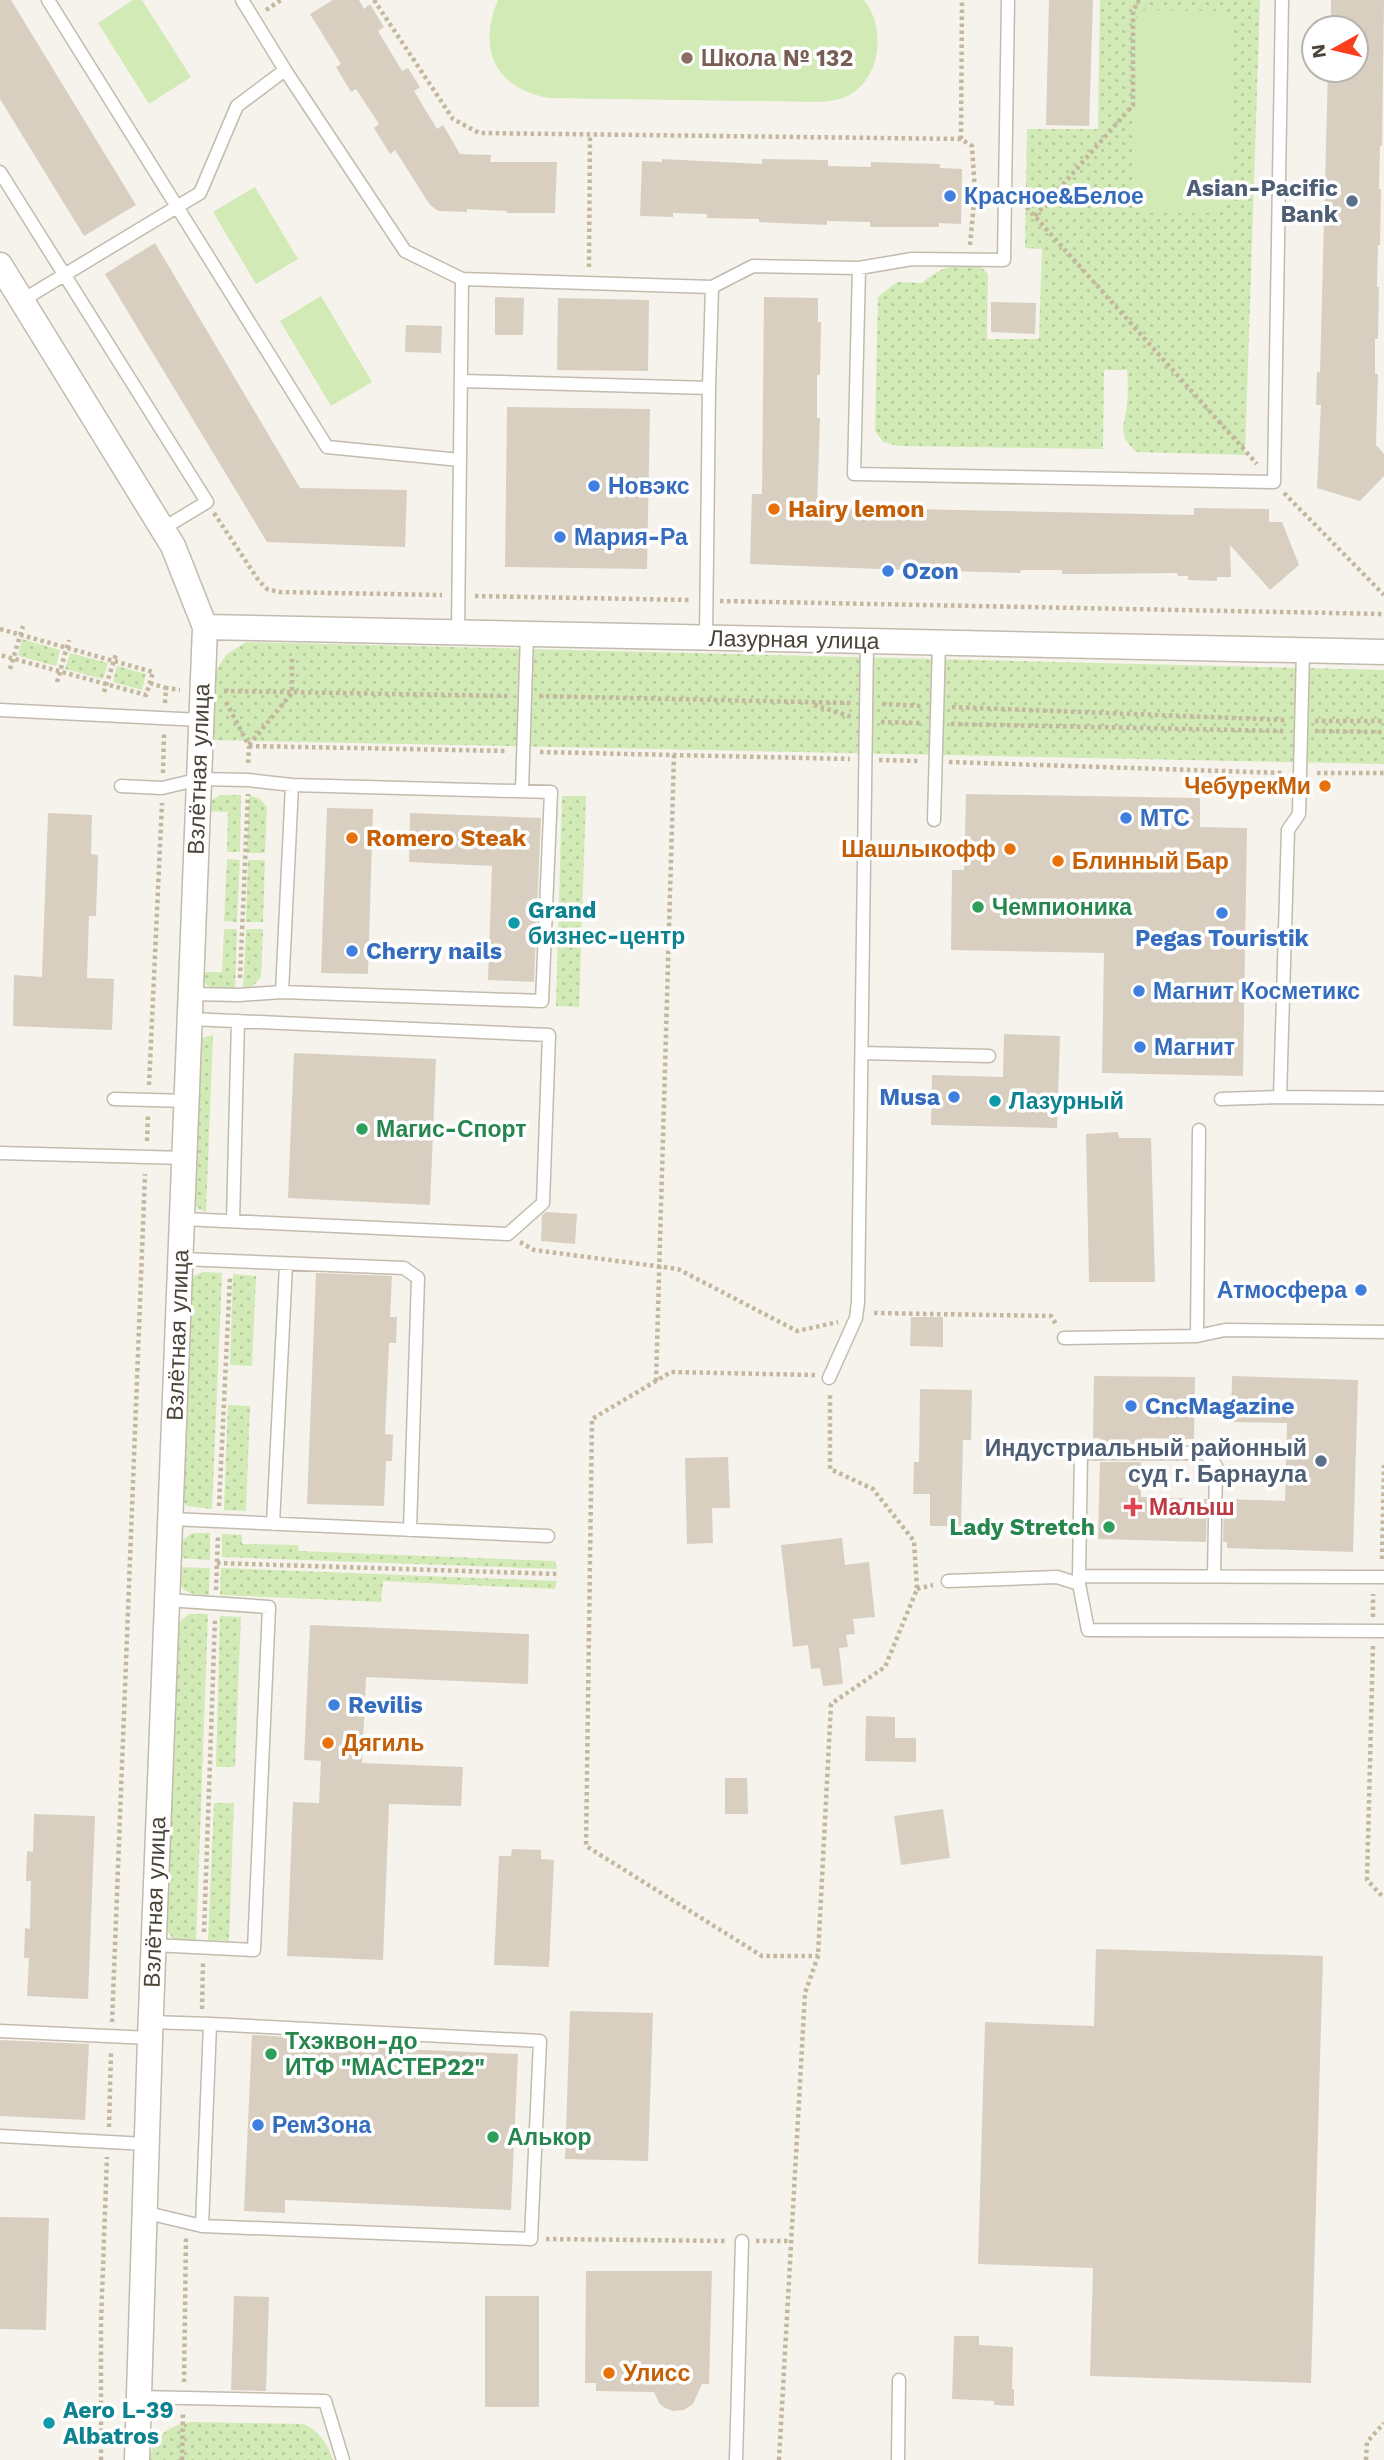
<svg xmlns="http://www.w3.org/2000/svg" width="1384" height="2460" font-family="'Work Sans',sans-serif">
<style>
.grass{fill:url(#grass-dots)}
.green{fill:#d2eab5}
.building{fill:#d8cfc1}
.lines{fill:none;stroke-linecap:round;stroke-linejoin:round}
.lane-casing{stroke:#c2bbae;stroke-width:15}
.street-casing{stroke:#c2bbae;stroke-width:27}
.path{stroke:#c4b79f;stroke-width:4.5;stroke-dasharray:3.5 3.5;stroke-linecap:butt}
.lane{stroke:#fff;stroke-width:12}
.street{stroke:#fff;stroke-width:24}
.education-dot{fill:#8d6e63;stroke:#fff;stroke-width:2.5}
.shop-dot{fill:#3f7fe0;stroke:#fff;stroke-width:2.5}
.service-dot{fill:#5c6f8a;stroke:#fff;stroke-width:2.5}
.food-dot{fill:#e8710a;stroke:#fff;stroke-width:2.5}
.leisure-dot{fill:#2e9e5b;stroke:#fff;stroke-width:2.5}
.culture-dot{fill:#0f9aa8;stroke:#fff;stroke-width:2.5}
.health-dot{fill:#e0444e;stroke:#fff;stroke-width:2.5}
.labels{text-anchor:middle;dominant-baseline:central;stroke-width:7;stroke-linejoin:round;paint-order:stroke}
.education-label{font-size:23px;font-weight:bold;fill:#785e54;stroke:#fff;text-anchor:start}
.service-label{font-size:23px;font-weight:bold;fill:#4e5e75;stroke:#fff;text-anchor:end}
.shop-label{font-size:23px;font-weight:bold;fill:#366cbe;stroke:#fff;text-anchor:start}
.food-label{font-size:23px;font-weight:bold;fill:#c56008;stroke:#fff;text-anchor:start}
.street-label{font-size:23px;fill:#4b4439;stroke:#fff}
.leisure-label{font-size:23px;font-weight:bold;fill:#27864d;stroke:#fff;text-anchor:start}
.culture-label{font-size:23px;font-weight:bold;fill:#0d838f;stroke:#fff;text-anchor:start}
.health-label{font-size:23px;font-weight:bold;fill:#be3a42;stroke:#fff;text-anchor:start}
</style>
<defs>
<pattern id="grass-dots" width="8" height="8" patternUnits="userSpaceOnUse" patternTransform="scale(1.75)"><rect width="8" height="8" fill="#d2eab5"/><path d="M2 2h.1M6 6h.1" fill="none" stroke="#b6ca9c" stroke-width="1.8" stroke-linecap="round"/></pattern>
</defs>
<rect width="100%" height="100%" fill="#f6f3ec"/>
<!-- grass -->
<path class="grass" d="M1100,0H1260L1245,455L1137,452C1117,436 1124,427 1127,405C1128,394 1128,381 1127,370H1104L1103,449L898,446L883,442L875,431L878,297L897,282L922,283C946,264 949,266 980,266L988,274L987,339H1039L1042,249L1025,248L1027,129H1098Z
M22,639L60,650L56,666L18,656Z
M246,642L1384,670V764L211,740L212,676L227,654Z
M70,653L108,663L103,679L65,669Z
M117,666L146,674L142,690L113,682Z
M221,795H241L240,852H227L228,812L205,811L213,799Z
M249,795L260,799L267,807L265,853H247Z
M562,796H586L579,1007L556,1006Z
M227,859L240,860L237,922L224,921Z
M248,860H265L263,922H246Z
M224,929H237L235,989C215,989 207,993 200,972H222Z
M246,929H263L261,977L254,985L243,990Z
M213,1035L206,1212L199,1209L192,1201L197,1045L201,1038Z
M203,1272L222,1273L212,1509L187,1506L181,1498L188,1285L194,1276Z
M233,1274L256,1276L252,1366L230,1365Z
M228,1405L250,1406L246,1511L224,1510Z
M192,1533H210V1560L177,1558L179,1543Z
M222,1534L242,1535V1544L298,1545L299,1551L555,1561L557,1569L222,1557Z
M177,1567L210,1568L209,1595C185,1594 179,1592 177,1567Z
M221,1568L557,1581L555,1589L383,1581L381,1602L220,1595Z
M189,1614H208L196,1942L175,1941L164,1927L176,1632L179,1622Z
M220,1616L241,1617L235,1767H216Z
M214,1803H234L229,1941L208,1940Z
M193,2422L304,2424C320,2432 327,2443 333,2460H150C151,2437 172,2423 193,2422Z"/>
<!-- green -->
<path class="green" d="M133,0H142L191,77L149,104L98,23Z
M498,0H864C887,28 881,82 845,97C838,100 830,101 822,102L548,98C495,88 477,49 498,0Z
M1144,10L1218,11L1231,25L1230,199L1216,213H1149L1132,198L1134,20Z
M255,187L298,259L256,284L213,212Z
M321,296L372,382L331,406L280,321Z"/>
<!-- building -->
<path class="building" d="M0,0H11L136,205L84,236L0,99Z
M333,0H359L364,9L370,4L384,27L378,31L402,71L408,68L420,87L414,91L437,129L443,125L460,154L491,155L490,162H557L555,213H507V211L467,209V212L438,211L430,205L395,150L390,154L374,128L379,124L356,89L351,92L336,67L341,64L310,14Z
M1049,0H1093L1089,126L1046,125Z
M1331,0H1384L1382,146H1380L1379,189H1381L1380,245H1378L1377,287H1379L1378,339H1375V374H1378L1376,445L1384,454V476L1360,501L1317,488L1321,405H1316L1317,372H1320L1328,70H1356V28H1331Z
M662,159L762,164V159L828,160V166L871,167V162L940,164V168L962,169L961,224L939,223V227H870V222L827,221V225L759,222V219L707,218V214L673,213V217L640,216L642,161L662,162Z
M155,243L300,488L407,490L405,547L267,542L105,274Z
M495,297L524,298L523,335H495Z
M764,297L818,298V322H821L820,375H817V418H820L817,507L1194,515V508L1269,509V522H1282L1299,565L1270,590L1230,545L1231,577H1217V581L1188,580V576H1178L1177,573L1088,574H1062V570H1021L1020,573L949,571L950,568L907,567L908,570L750,564L752,494H762Z
M558,298L649,300L648,371L557,370Z
M991,302L1036,303L1035,334L991,332Z
M406,325L442,326L441,353L405,352Z
M507,407L650,409L647,569L505,567Z
M966,794L1200,798V827L1247,828L1243,1076L1102,1073L1104,953L951,950L952,870H964Z
M327,808L373,809L368,974L321,973Z
M48,813L92,815L91,854L98,855L96,916H89L87,978L114,979L112,1030L13,1026L14,975L42,977Z
M410,813L541,818L534,982L488,980L492,866L409,862Z
M1004,1034L1060,1036L1057,1128L931,1125L932,1075L1003,1077Z
M294,1053L436,1059L430,1205L288,1198Z
M1118,1132L1119,1138H1151L1155,1282H1089L1086,1134Z
M546,1212L577,1214L575,1244L541,1241L542,1215Z
M316,1273L392,1276L390,1317H397L396,1343H389L385,1434L393,1435L392,1461H386L384,1506L307,1504Z
M911,1317H943V1347L910,1346Z
M1094,1376L1195,1377L1194,1439L1142,1438V1444H1100V1438H1093Z
M1232,1376L1358,1380L1353,1552L1227,1548V1542H1223L1224,1499L1285,1501L1287,1423L1231,1422Z
M920,1389L972,1390L971,1440H963L961,1526H930V1494H913L914,1462H919Z
M728,1457L730,1508H712L713,1543L687,1544L685,1458Z
M1100,1462H1141V1497L1207,1499L1206,1542L1098,1539Z
M842,1538L845,1565L869,1562L875,1617L853,1619L855,1634L846,1635L848,1647L839,1648L843,1684L823,1686L820,1668L811,1669L808,1645L793,1647L781,1545Z
M310,1625L529,1634L528,1684L366,1677L362,1763L463,1767L461,1806L389,1804L383,1960L287,1956L293,1802L319,1803L321,1761L304,1760Z
M866,1716L895,1717V1738H916V1762L865,1761Z
M725,1778H747L748,1814H725Z
M943,1809L950,1858L901,1865L894,1816Z
M34,1814L95,1816L88,1999L27,1996L29,1958H24L25,1928L30,1929L31,1881H26L27,1851L33,1852Z
M512,1849L541,1850V1859L554,1860L549,1967L494,1965L499,1856H511Z
M1096,1949L1323,1956L1311,2383L1090,2376L1093,2268L978,2264L985,2022L1094,2026Z
M570,2011L653,2013L648,2161L565,2159Z
M252,2035L290,2037V2044L518,2054L511,2210L285,2200V2213L244,2211Z
M0,2040L89,2044L85,2120L0,2116Z
M0,2217L49,2218L46,2330L0,2329Z
M586,2271H712L709,2384H702L693,2404L684,2410L673,2411L665,2408L659,2403L654,2392L596,2391V2383H585Z
M234,2296L269,2297L266,2391L231,2390Z
M485,2296H539V2407H485Z
M954,2336H979V2345L1013,2347L1012,2389H1014V2406L994,2405V2401L952,2399Z"/>
<g class="lines">
<!-- lane casing -->
<g class="lane-casing">
<path id="lane" d="M48,0L327,447L460,460
M242,0L285,70L405,251L462,279L712,287L753,266L859,268L912,259L1004,260L1008,0
M0,172L207,502L162,529
M859,268L854,474L1274,482L1282,0
M21,301L200,193L237,106L285,70
M462,381L709,388
M458,633L462,279
M706,638L709,388L712,287
M0,710L201,720
M121,786L162,788L200,779L248,780L292,785L551,792L542,1001L282,992L239,995L191,994
M522,791L527,634
M934,820L939,643
M282,992L292,785
M862,1053L989,1056
M1280,1097L1288,830L1299,814L1303,651
M114,1099L187,1101
M1221,1099L1280,1097L1384,1098
M0,1153L185,1158
M183,1219L508,1234L543,1203L549,1035L190,1019
M233,1221L238,1021
M182,1259L404,1268L418,1278L410,1530
M1197,1336L1199,1130
M1064,1338L1197,1336L1225,1330L1384,1332
M829,1378L856,1318L858,1302L867,641
M171,1519L548,1536
M273,1524L286,1265
M1079,1576L1081,1453H1205L1216,1466L1214,1576
M948,1581L1057,1577L1079,1584L1088,1630L1384,1631
M1079,1582V1576L1384,1577
M153,1945L254,1950L269,1607L167,1600
M151,2022L210,2024
M0,2031L150,2038
M0,2136L146,2144
M143,2212L202,2226L531,2239L540,2041L210,2024L202,2226
M139,2397L325,2401L343,2460
M736,2460L742,2241
M898,2460L899,2380"/>
</g>
<!-- street casing -->
<g class="street-casing">
<path id="street" d="M0,265L173,546L205,627L150,2038L137,2460
M205,627L1384,652"/>
</g>
<!-- path -->
<path class="path" d="M374,0L453,119L479,133L961,139L972,146L975,192H989
M266,10L281,0
M961,139L962,0
M1022,202L1257,464
M1035,216L1133,105V11L1139,0
M970,245L975,192
M589,267L590,134
M1284,493L1384,595
M214,513L259,581L267,589L279,592L442,595
M475,596L690,600
M720,601L1384,614
M0,629L153,672L146,695L0,655
M10,669L23,626
M57,682L69,640
M150,683L166,688
M224,691L509,696
M104,692L116,654
M539,696L852,703
M226,702L249,746L248,765
M165,703L166,688L180,690
M882,704L922,706
M814,705L852,717
M952,707L1286,720
M1315,721H1384
M881,722L921,723
M951,724L1285,731
M1315,731L1384,732
M249,745L292,693V657
M249,746L507,751
M540,752L850,759
M879,760L920,761
M949,762L1283,773
M163,773L164,733
M1317,773H1384
M240,978L248,794
M149,1085L162,803
M147,1141L148,1114
M520,1242L534,1250L678,1269L797,1331L838,1322
M874,1313L1051,1316L1056,1324
M815,1375L671,1372L592,1419L586,1846L762,1956H818
M656,1381L674,755
M219,1506L230,1277
M1382,1559L1384,1465
M217,1563L557,1574
M917,1589L933,1585
M216,1590L218,1535
M1373,1617V1594
M1373,1646L1367,1880L1384,1898
M204,1932L215,1619
M202,2009L203,1962
M112,2022L145,1174
M109,2127L111,2052
M546,2239L727,2241
M756,2241H791
M184,2382L186,2237
M101,2460V2322L107,2157
M182,2460L183,2412
M779,2460L805,1993L818,1956L831,1704L885,1667L917,1589L914,1541L873,1489L830,1469V1393
M1366,2460L1367,2442L1384,2423"/>
<!-- lane -->
<use href="#lane" class="lane"/>
<!-- street -->
<use href="#street" class="street"/>
</g>
<!-- markers -->
<circle class="education-dot" cx="687" cy="58" r="7"/>
<g class="shop-dot">
<circle cx="950" cy="196" r="7"/>
<circle cx="594" cy="486" r="7"/>
<circle cx="560" cy="537" r="7"/>
<circle cx="888" cy="571" r="7"/>
<circle cx="1126" cy="818" r="7"/>
<circle cx="1222" cy="913" r="7"/>
<circle cx="352" cy="951" r="7"/>
<circle cx="1139" cy="991" r="7"/>
<circle cx="1140" cy="1047" r="7"/>
<circle cx="954" cy="1097" r="7"/>
<circle cx="1361" cy="1290" r="7"/>
<circle cx="1131" cy="1406" r="7"/>
<circle cx="334" cy="1705" r="7"/>
<circle cx="258" cy="2125" r="7"/>
</g>
<g class="service-dot">
<circle cx="1352" cy="201" r="7"/>
<circle cx="1321" cy="1461" r="7"/>
</g>
<g class="food-dot">
<circle cx="774" cy="509" r="7"/>
<circle cx="1325" cy="786" r="7"/>
<circle cx="352" cy="838" r="7"/>
<circle cx="1010" cy="849" r="7"/>
<circle cx="1058" cy="861" r="7"/>
<circle cx="328" cy="1743" r="7"/>
<circle cx="609" cy="2373" r="7"/>
</g>
<g class="leisure-dot">
<circle cx="978" cy="907" r="7"/>
<circle cx="362" cy="1129" r="7"/>
<circle cx="1109" cy="1527" r="7"/>
<circle cx="271" cy="2054" r="7"/>
<circle cx="493" cy="2137" r="7"/>
</g>
<g class="culture-dot">
<circle cx="514" cy="923" r="7"/>
<circle cx="995" cy="1101" r="7"/>
<circle cx="49" cy="2423" r="7"/>
</g>
<path class="health-dot" d="M1129.5 1496.5h7v7h7v7h-7v7h-7v-7h-7v-7h7z"/>
<g class="labels">
<!-- education labels -->
<g class="education-label">
<text x="701" y="58">Школа № 132</text>
</g>
<!-- service labels -->
<g class="service-label">
<text x="1338" y="188">Asian-Pacific<tspan x="1338" dy="26">Bank</tspan></text>
<text x="1307" y="1448">Индустриальный районный<tspan x="1307" dy="26">суд г. Барнаула</tspan></text>
</g>
<!-- shop labels -->
<g class="shop-label">
<text x="964" y="196">Красное&amp;Белое</text>
<text x="608" y="486">Новэкс</text>
<text x="574" y="537">Мария-Ра</text>
<text x="902" y="571">Ozon</text>
<text x="1140" y="818">МТС</text>
<text x="1222" y="938" text-anchor="middle">Pegas Touristik</text>
<text x="366" y="951">Cherry nails</text>
<text x="1153" y="991">Магнит Косметикс</text>
<text x="1154" y="1047">Магнит</text>
<text x="940" y="1097" text-anchor="end">Musa</text>
<text x="1347" y="1290" text-anchor="end">Атмосфера</text>
<text x="1145" y="1406">CncMagazine</text>
<text x="348" y="1705">Revilis</text>
<text x="272" y="2125">РемЗона</text>
</g>
<!-- food labels -->
<g class="food-label">
<text x="788" y="509">Hairy lemon</text>
<text x="1311" y="786" text-anchor="end">ЧебурекМи</text>
<text x="366" y="838">Romero Steak</text>
<text x="996" y="849" text-anchor="end">Шашлыкофф</text>
<text x="1072" y="861">Блинный Бар</text>
<text x="342" y="1743">Дягиль</text>
<text x="623" y="2373">Улисс</text>
</g>
<!-- street labels -->
<g class="street-label">
<text transform="translate(794 640) rotate(1)">Лазурная улица</text>
<text transform="translate(199 769) rotate(-88)">Взлётная улица</text>
<text transform="translate(178 1335) rotate(-88)">Взлётная улица</text>
<text transform="translate(155 1902) rotate(-88)">Взлётная улица</text>
</g>
<!-- leisure labels -->
<g class="leisure-label">
<text x="992" y="907">Чемпионика</text>
<text x="376" y="1129">Магис-Спорт</text>
<text x="1095" y="1527" text-anchor="end">Lady Stretch</text>
<text x="285" y="2041">Тхэквон-до<tspan x="285" dy="26">ИТФ "МАСТЕР22"</tspan></text>
<text x="507" y="2137">Алькор</text>
</g>
<!-- culture labels -->
<g class="culture-label">
<text x="528" y="910">Grand<tspan x="528" dy="26">бизнес-центр</tspan></text>
<text x="1009" y="1101">Лазурный</text>
<text x="63" y="2410">Aero L-39<tspan x="63" dy="26">Albatros</tspan></text>
</g>
<!-- health labels -->
<g class="health-label">
<text x="1149" y="1507">Малыш</text>
</g>
</g>
<!-- north arrow -->
<g transform="translate(1335 49) rotate(262)"><circle r="33" fill="#ffffff" stroke="#b7b4b0" stroke-width="2"/>
<path d="M0-5L12 26L0 18L-12 26Z" fill="#fc3f1d"/>
<text y="-10" font-size="19" font-weight="bold" text-anchor="middle" fill="#4b4439">N</text>
</g>
</svg>
